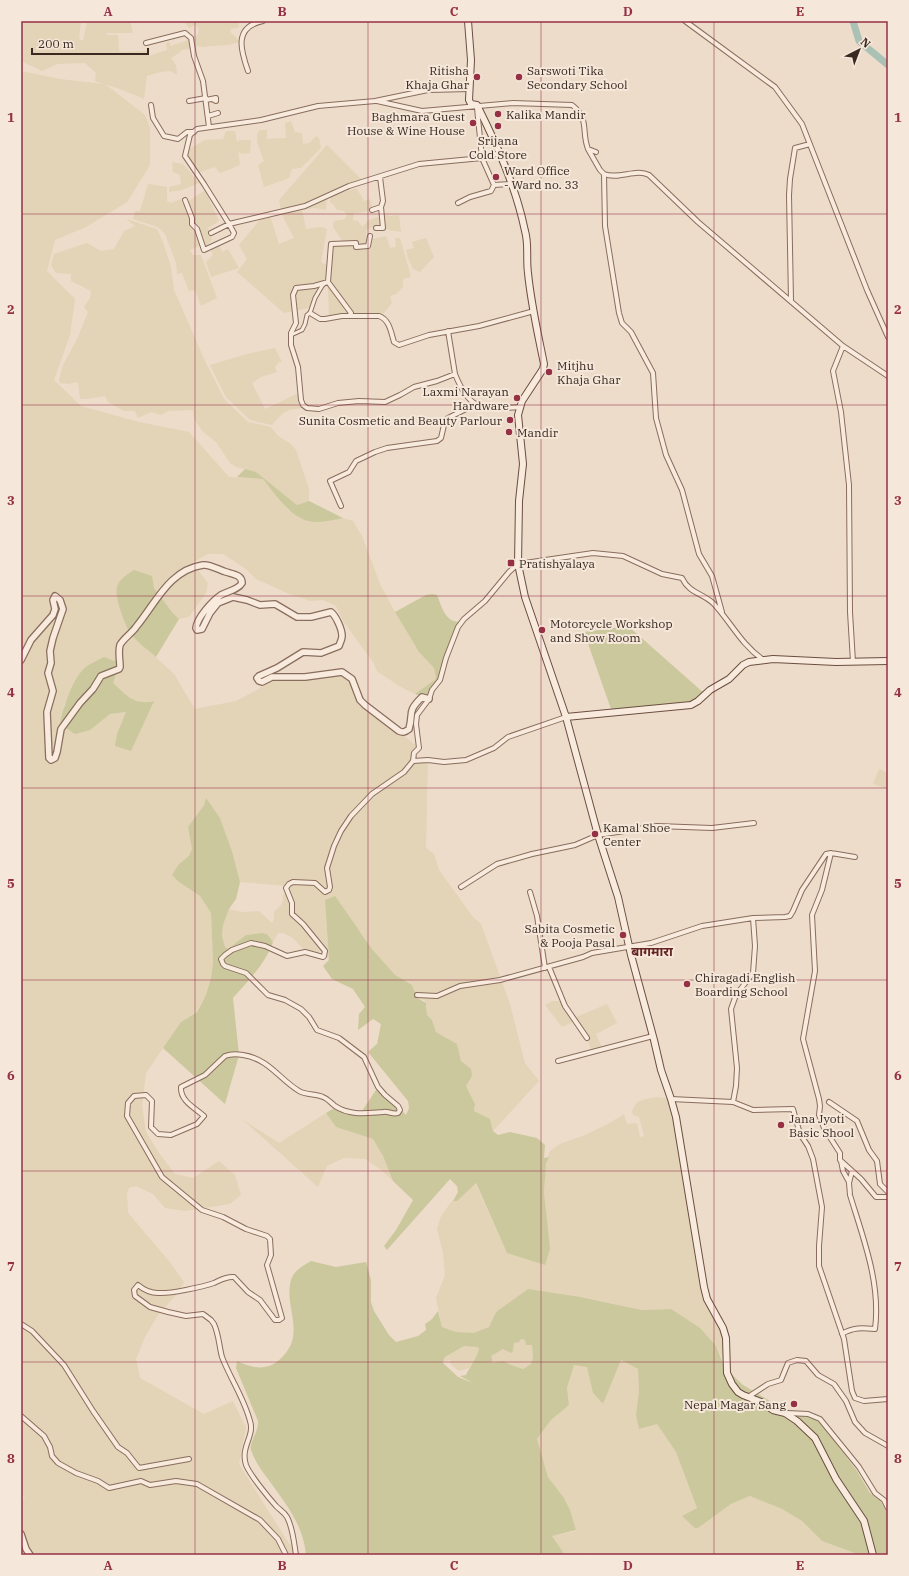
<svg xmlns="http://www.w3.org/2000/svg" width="909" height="1576" font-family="'IBM Plex Serif','Noto Sans Devanagari',serif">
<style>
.farmland{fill:#e3d3b7;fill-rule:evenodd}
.green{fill:#cbc89d;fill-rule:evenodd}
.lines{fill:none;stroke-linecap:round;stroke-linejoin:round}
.river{stroke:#aac2b6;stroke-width:7}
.pedestrian-casing{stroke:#896d5e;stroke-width:5}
.minor-casing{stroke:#896d5e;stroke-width:6}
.tertiary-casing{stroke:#896d5e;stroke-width:8}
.secondary-casing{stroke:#6b4e41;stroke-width:8}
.pedestrian{stroke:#f8ebdd;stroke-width:3}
.minor{stroke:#f8ebdd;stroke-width:4}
.tertiary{stroke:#f8ebdd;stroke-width:5.5}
.secondary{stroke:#f8ebdd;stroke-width:6}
.grid{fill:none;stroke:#963145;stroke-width:1;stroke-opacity:0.55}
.poi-dot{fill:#963145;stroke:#f5e7d9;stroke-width:1.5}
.labels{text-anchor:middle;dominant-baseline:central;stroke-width:4;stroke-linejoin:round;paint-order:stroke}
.poi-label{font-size:12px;fill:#3a2921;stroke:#f5e7d9;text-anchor:start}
.neighbourhood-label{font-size:13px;font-weight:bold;fill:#652322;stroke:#f5e7d9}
.neatline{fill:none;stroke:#963145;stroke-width:1.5}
.grid-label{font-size:13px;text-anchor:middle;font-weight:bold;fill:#963145}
</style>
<rect width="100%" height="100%" fill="#eddcc9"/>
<!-- farmland -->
<path class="farmland" d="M21,21H81L79,39L83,41L87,21H130L133,33H106L107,35H118L119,50L120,52L143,51H147L149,56L167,50L166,43L169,42L171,46L188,40L191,49L182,50L179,53L171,58L176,65L177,75L170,71L160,72L147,76L144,99L125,91L105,84L145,115L150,128V165L127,202L86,227L55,240L47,271L75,299L70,335L54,380L81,406L139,422L189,432L229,477L263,479L288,510L325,521L343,518L353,521L362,536L380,584L395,612L419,652L434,668L436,679L415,694L399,686L377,671L373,662L343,621L336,606L323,600L311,601L289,594L256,579L246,569L223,554H208L192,563L208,583L206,593L189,617L179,619L172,612L154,588L118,601L124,621L131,634L174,674L195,709L236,701L259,689L272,677L347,675L360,700L419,748L413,761L428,760L426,848L434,854L439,870L473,917L481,924L510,1004L525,1063L539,1081L493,1131L490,1119L474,1111L475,1104L466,1086L472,1076L461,1061L457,1044L436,1032L432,1020L427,1015V1006L424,1000L417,998L412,985L395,976L372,949L361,932L325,901L329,960L320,950L319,952L304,950L293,938L283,933H278L273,942L267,934L262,933L246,935L228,949L225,947L222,936L223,925L229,909L242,912L259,911L272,923L274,919V912L281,905L283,900V895L285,893L287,886L240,882L232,851L220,818L206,799L204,805L188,827L192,849L189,856L179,864V882L200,896L211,913L213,963L211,978L206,995L196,1012L181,1022L146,1073L142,1105L146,1132L159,1153L175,1174L193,1178L219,1161L235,1175L241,1195L230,1204L185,1211L165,1208L153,1194L136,1186L129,1188L127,1193L128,1213L169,1261L184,1282L177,1294L158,1315L145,1337L136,1359L140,1378L204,1414L233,1401L246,1428L239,1464L286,1539L298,1555H34L26,1543L21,1526V1503L25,1497L21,1494V71L60,79L103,84L95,81L96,73L85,63L57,64L42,71L21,61ZM117,670L112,683L134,700L144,703L153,701L123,723L127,712L110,714L63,707L77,679Z
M182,21H239V27L230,29L231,33L237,38L239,42L229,45L210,46L204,47L193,46L191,40L198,34L199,30L198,27L195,25L189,28L186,24Z
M291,121L295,132L302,133L303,144L309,143L316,136L319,138L321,148L301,168L292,169L289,178L264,187L258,165L264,161L257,142V134L260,130H267V139L286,138L285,123Z
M226,131H235L237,142L240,140H251L250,153L242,154L238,152L240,165L220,173L215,167L198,173L185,158L191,148L205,140L223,139Z
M327,145L361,179L327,193L326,210L315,208L302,210L306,229L321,227L327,229L321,262L327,265L325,280L320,281L309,308L284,313L237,272L247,259L239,245L263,216H270L279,244L294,238L282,215L279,200Z
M172,162L183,164L199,183L182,190L169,192V187L181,184L180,175L173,172Z
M148,184L167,187V201L171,203L181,199L183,205L205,190L219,221L208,228L212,240L203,249L201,245L190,250L193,255H201L217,298L201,306L195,290L189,291L182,273L177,274L176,263L165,234L158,227L133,219L135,211H140Z
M354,189H357L364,201L370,199L372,206L370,209L364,212L354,213L353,220L358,221L362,227L369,220L378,217L381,221L380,225L366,230V244L356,245L357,240L343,242L333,227L334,221L345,219L347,215L344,211L337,210L333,204L330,202L331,196Z
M383,214L390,216L399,215L401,232L389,230L384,228Z
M126,219L157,229L163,242L171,267L174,290L205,361L224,399L248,422L271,427L278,436L291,444L296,450L309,489V501L297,505L256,472L236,467L230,463L216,442L203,432L194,419L193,410L168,411L161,415L151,412L138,418L135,411H124L108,402L105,396L86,399H80L78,382L68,384L60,383L59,380L63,365L78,337L88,312L84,307L90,298L91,291L71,281V274L56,273L51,265L54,254L87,243L101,251L114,249L124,231L135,226Z
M386,236L390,248L396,247L395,238H400L411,277L403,279V287L396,294L390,296L392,303L382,315L353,314L329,317L328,288L331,269L333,244L354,245V250L357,248L368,246L372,239Z
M426,238L434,257L420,272L413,269L408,258L406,250L414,248L412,242Z
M219,245L222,252L228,249L239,268L211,277L206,262L213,255L210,248Z
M275,348L282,362H279L275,367L277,372L261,377L252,383L265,409L299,393L302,408L289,410L283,413L272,425L250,420L226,397L210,365L247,354Z
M879,769L888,773V789L873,784Z
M552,1001H562L575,1021L562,1027L545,1005Z
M607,1004L617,1023L596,1034L603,1050L592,1052L587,1038L574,1018Z
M657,1097L671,1099L704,1287L723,1328L726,1365L716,1346L671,1309L642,1310L580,1297L496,1311L489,1327L474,1334L456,1332L442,1327L436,1298L445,1275L443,1253L437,1229L441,1216L452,1201H457L475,1183L507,1253L546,1220L544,1193L546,1163L550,1151L560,1144L585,1135L608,1124L624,1114L627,1124L637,1123L640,1137L644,1136L639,1117L633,1115L632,1111L637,1102L646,1099Z
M326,1113L336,1127L373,1139L383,1156L393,1181L380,1169L365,1159L344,1158L327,1166L318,1187L243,1120L279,1143Z
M521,1339L525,1340L532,1345L533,1357L531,1364L523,1369L500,1362L492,1363L490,1356L503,1349L513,1351L514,1343Z
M464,1346L476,1347L479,1348L478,1355L469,1368L459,1371L451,1365L450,1360L445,1361V1357Z
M621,1360L638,1369L639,1391L636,1415L639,1428L657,1424L676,1452L697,1508L682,1516L698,1528L731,1504L750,1496L782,1509L802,1521L822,1541L860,1555H591L592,1553L584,1555H565L552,1536L576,1531L570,1510L564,1498L548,1477L537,1439L551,1420L569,1405L567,1388L574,1365L587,1366L593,1393L603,1404Z"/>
<!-- green -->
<path class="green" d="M245,469L256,472L297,505L309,501L343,518C334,520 324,522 315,522C292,521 276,495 263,479L237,477Z
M134,570L152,576L154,588L172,612L179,619L156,657C148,650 137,642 131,634C125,626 114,596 117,587C119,579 128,574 134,570Z
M432,594L437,595C442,607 445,623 461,622L440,680L429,699L415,694L436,679L434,668L419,652L395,612L426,595Z
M628,626L705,694L695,704L612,712L584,632Z
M104,657L117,662V670L113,683C127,695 134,706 154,701L131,751L115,746L117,734L126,712L110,714L90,730L75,734L60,724C63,708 73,676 87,666C92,663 98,660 104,657Z
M206,798L220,818L232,851L240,882L236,899L229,909L223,925L222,936L225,947L228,949L246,935L262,933L267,934L273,942C266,963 248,981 233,998L239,1055L225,1104L163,1048L181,1022L197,1012L206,995L211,978L213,963L211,913L200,896L179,882L172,875L179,864L189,856L192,849L188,827L204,805Z
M335,896L372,949L395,975L412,985L417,998L426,1003L427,1015L432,1020L436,1032L457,1044L461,1061L471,1069L472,1076L466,1086L475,1104L474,1111L490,1119L493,1131L498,1135L510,1132L537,1138L545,1145L544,1158L549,1157L546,1163L544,1193L550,1249L545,1265L507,1253L476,1183L457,1201H453L458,1192L457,1186L450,1179L387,1250L384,1246L396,1230L413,1200L393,1181L383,1156L373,1139L336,1127L326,1113L336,1107L360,1114L378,1087L406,1115L409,1108L408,1101L368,1052L377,1044L381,1024L373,1019L358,1030L359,1014L365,1007L353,989L332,979L323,966L329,960L325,900Z
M311,1261L336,1267L366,1262L371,1280V1302L374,1311L389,1335L396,1342L418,1336L426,1330L425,1324L432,1319L438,1311L442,1327L456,1332L474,1333L489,1327L496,1312L528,1289L580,1297L642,1310L671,1309L700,1328L716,1346L725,1368L743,1385L787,1411L814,1419L821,1423L857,1471L870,1493L880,1500L888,1513V1555H860L822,1541L802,1521L782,1509L750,1496L731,1504L698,1528H695L682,1516L697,1508L676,1452L657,1424L639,1429L636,1415L639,1391L638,1369L621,1360L603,1404L593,1393L587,1367L574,1365L567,1388L569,1405L551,1420L537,1439L548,1477L564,1498L570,1510L576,1530L552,1536L565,1555H306C303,1524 286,1504 268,1479C261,1470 255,1461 251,1450C249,1442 259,1432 258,1421L236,1368L237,1361C252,1368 265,1371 278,1361C309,1335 283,1308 291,1280C294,1270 303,1266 311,1261ZM521,1339L525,1340L526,1345H532L533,1357L531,1364L523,1369L511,1365L503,1361L492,1363V1359L491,1356L503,1349L511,1353L513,1351L514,1343L519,1342ZM464,1346L476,1347L479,1348C478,1357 470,1366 466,1375L460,1376L473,1383L458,1377L443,1363L445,1357Z"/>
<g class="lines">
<!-- river -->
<path class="river" d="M853,21L859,41L888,65"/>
<!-- pedestrian casing -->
<g class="pedestrian-casing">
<path id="pedestrian" d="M291,335L302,330L305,324L307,315L310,313L315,298L322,286L324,284"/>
</g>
<!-- minor casing -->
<g class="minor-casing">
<path id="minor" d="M685,21L775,87L802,124L867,290L888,337
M146,43L185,33L191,38L194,56L203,81L209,127
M248,71C241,51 233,27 263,21
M470,89L428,90L375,101L318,106L261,120L197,129L190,135L185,156L204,184L229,224L305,206L349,186L419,164L482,158L500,153
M206,100L216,98V101L212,99
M189,101L206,98
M377,101L422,111L513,103L572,105C590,119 581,131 588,149L596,152
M151,105L153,118L164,136L178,139L187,132H194
M477,108L482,158L494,185L511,184
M208,116L218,113
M588,149L600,170L604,174L605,226L619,313L622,323L631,332L653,373L656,418L666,455L682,490L699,554L712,576L722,612
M604,174C619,180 636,168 649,175L698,222L843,346L888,376
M185,200L192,218V224L197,229L204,250L232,237L234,233L229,224L211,233
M458,203L470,197L491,191L494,185
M372,210L381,207
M376,228H383L381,207L383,201L380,177
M328,282L331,244L356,243V247L368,246L370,236
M791,300L789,195L790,179L795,148L810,144
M310,313L320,319H325L342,316H379C390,320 391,333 394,342L399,345L429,335L479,326L534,311
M350,315L351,313L328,282L314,286L296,288L293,295L296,323L291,333V345L298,367L301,400L303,405L307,408L319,409L338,403L359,401L385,402L400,395L414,387L437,381L455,374C459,384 466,399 476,404C487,409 508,408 520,407
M448,331L455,374
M843,346L833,371L841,412L849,485L850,612L853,662
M341,506L330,481L349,472L356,461L375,452L387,448L437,441L441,438L444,425L448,418L476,404
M413,761L428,760L444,762L466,760L494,748L508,737L566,717
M831,853L822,890L812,915L815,971L803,1039L819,1099L820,1106L819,1115L824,1128L840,1153V1160L861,1179L876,1197H888
M461,887L497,864L532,854L575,845L598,835L657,826L712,828L754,823
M530,892L537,916L545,968
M549,967L565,1006L587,1038
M417,995L437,996L460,986L500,980L583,957L592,953L651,943L702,926L753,918L785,917L790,916L793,911L802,890L826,854L831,853L855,857
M558,1061L653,1036
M671,1099L733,1102L753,1110L793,1109L800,1134L808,1146L813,1159L822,1207L819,1246V1266L844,1339L852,1391L855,1398L864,1401L888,1399
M733,1102L736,1086L737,1068L731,1009L736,995L753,973L755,946L753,918
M829,1102L857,1121L869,1150L877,1161L880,1184L888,1192
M841,1161L843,1171L849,1182
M21,1324L32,1331L64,1365L93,1411L118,1447L127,1453L139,1468L189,1459
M842,1334C853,1327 863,1328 875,1329C881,1283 863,1238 850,1195L849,1183L852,1171
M748,1397L768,1384L781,1380L788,1363L797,1360L806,1361L818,1375L834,1384L846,1401L855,1422L865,1433L888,1446
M787,1413L808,1414L820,1419L859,1467L875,1493L884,1500L888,1508
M21,1416L44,1436L50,1447L52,1456L58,1463L76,1473L98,1481L109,1488L141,1481L150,1485L176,1481L197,1484L260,1520L278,1539L286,1555
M296,1555C294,1543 293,1528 287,1517C284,1512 280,1510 276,1506C268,1497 250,1475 246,1465C240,1447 255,1436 250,1421C244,1398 230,1378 222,1357C219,1346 219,1335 214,1324L211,1320L203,1314L186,1316L168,1312L150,1307L135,1296L134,1290L138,1285C144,1290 150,1293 158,1293C170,1294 202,1287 214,1283C221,1280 226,1276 234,1277L248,1292L260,1300L275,1320H279L282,1318L267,1265L271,1255L270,1239L267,1236L246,1229L223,1217L202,1210L162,1177L127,1116L128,1103L134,1096L146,1095L152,1101L151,1127L158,1134L171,1135L197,1124L204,1116C195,1108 180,1101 181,1087L205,1075L225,1056C230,1054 237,1054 243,1055C269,1059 279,1079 299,1091C306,1095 316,1094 323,1097C328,1099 331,1103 335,1106C350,1116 367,1113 383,1112C389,1111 393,1115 398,1113L400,1110L398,1106L385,1095L378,1087L364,1057L339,1038L317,1030L309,1017L301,1009L285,1000L268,995L246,973L225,966L223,964L221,959L225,955L232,950L251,943L265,946L287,956L305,952L323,957L324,956L325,951L303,924L292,914V903L286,888L289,884L293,882L315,883L325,892L329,890L330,887L327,868L334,846L341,831L351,816L372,794L404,772L413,761L414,753L419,748L416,724L417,715L429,699L432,690L440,680L446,658L458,627L464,619L485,601L509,572L518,564L593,553L623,556L662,574L682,578C689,593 702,593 713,603C730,621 741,644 762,659"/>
</g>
<!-- tertiary casing -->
<g class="tertiary-casing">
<path id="tertiary" d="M21,660L31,640L53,615L55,609L53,600L55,596L60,600L63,609L53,638L50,651L51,663L48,673L53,691L47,712L49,758L51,760L55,758L57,752L61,729L80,703L93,689L101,676L119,669L120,667C120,660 118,652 120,645C123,639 132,633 136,627C156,603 169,570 203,565C210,564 219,570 226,572C233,574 242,575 242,583C238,590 228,591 221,595C212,601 197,618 196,628L197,630L202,629L210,613L218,603L233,597L247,600L260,605L275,604L297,617H311L331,612C336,616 342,629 342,636C342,639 340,643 339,646L321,653L303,652L277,668L259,676L257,678L259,681L262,682L272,677H305L342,672L352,679L360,700L365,705L399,731C403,733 405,732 409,729C414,712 406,713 422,697L429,699
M21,1534L26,1549L30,1555"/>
</g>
<!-- secondary casing -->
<g class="secondary-casing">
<path id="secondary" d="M468,21L471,60L469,100L471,104L477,105C497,145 516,187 525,231C529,244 526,259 528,273C531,304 538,334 544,364L543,369L522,401L518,415L523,464L519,501L518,564L525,597L566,717L598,835L618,897L631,955L654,1040L661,1070L671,1099L676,1117L704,1287L707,1299L723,1328L726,1338L727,1373L732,1384L738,1392L743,1395L761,1402L773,1410L785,1413L797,1421L815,1438L836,1479L864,1521L873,1555
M566,717L691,705L698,701L710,690L729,679L743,665L749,662L773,659L836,662L888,661"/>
</g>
<!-- pedestrian -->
<use href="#pedestrian" class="pedestrian"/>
<!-- minor -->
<use href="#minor" class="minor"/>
<!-- tertiary -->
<use href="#tertiary" class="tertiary"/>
<!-- secondary -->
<use href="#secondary" class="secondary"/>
</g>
<!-- grid -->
<path class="grid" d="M195,21V1555M368,21V1555M541,21V1555M714,21V1555M21,214H888M21,405H888M21,596H888M21,788H888M21,980H888M21,1171H888M21,1362H888"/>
<!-- markers -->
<g class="poi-dot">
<circle cx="477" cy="77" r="4"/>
<circle cx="519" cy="77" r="4"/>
<circle cx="498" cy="114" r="4"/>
<circle cx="473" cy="123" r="4"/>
<circle cx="498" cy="126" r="4"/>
<circle cx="496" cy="177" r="4"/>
<circle cx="549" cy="372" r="4"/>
<circle cx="517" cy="398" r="4"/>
<circle cx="510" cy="420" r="4"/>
<circle cx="509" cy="432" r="4"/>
<rect x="507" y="559" width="8" height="8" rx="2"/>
<circle cx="542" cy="630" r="4"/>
<circle cx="595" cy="834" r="4"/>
<circle cx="623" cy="935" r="4"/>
<circle cx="687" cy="984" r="4"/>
<circle cx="781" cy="1125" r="4"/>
<circle cx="794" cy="1404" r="4"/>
</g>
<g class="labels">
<!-- poi labels -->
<g class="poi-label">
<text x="469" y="70" text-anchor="end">Ritisha<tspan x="469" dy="14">Khaja Ghar</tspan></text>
<text x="527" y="70">Sarswoti Tika<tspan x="527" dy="14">Secondary School</tspan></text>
<text x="506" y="114">Kalika Mandir</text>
<text x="465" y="116" text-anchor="end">Baghmara Guest<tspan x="465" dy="14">House &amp; Wine House</tspan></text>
<text x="498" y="140" text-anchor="middle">Srijana<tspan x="498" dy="14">Cold Store</tspan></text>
<text x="504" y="170">Ward Office<tspan x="504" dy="14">- Ward no. 33</tspan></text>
<text x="557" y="365">Mitjhu<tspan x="557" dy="14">Khaja Ghar</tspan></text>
<text x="509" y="391" text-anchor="end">Laxmi Narayan<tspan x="509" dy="14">Hardware</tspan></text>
<text x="502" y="420" text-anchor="end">Sunita Cosmetic and Beauty Parlour</text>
<text x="517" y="432">Mandir</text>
<text x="519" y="563">Pratishyalaya</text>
<text x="550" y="623">Motorcycle Workshop<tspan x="550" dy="14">and Show Room</tspan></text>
<text x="603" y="827">Kamal Shoe<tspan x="603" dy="14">Center</tspan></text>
<text x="615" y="928" text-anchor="end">Sabita Cosmetic<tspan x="615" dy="14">&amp; Pooja Pasal</tspan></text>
<text x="695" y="977">Chiragadi English<tspan x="695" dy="14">Boarding School</tspan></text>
<text x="789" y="1118">Jana Jyoti<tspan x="789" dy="14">Basic Shool</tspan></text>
<text x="786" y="1404" text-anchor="end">Nepal Magar Sang</text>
</g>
<!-- neighbourhood labels -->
<g class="neighbourhood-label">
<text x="652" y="951">बागमारा</text>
</g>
</g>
<!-- border -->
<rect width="909" height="1576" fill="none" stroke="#f5e7d9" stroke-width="44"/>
<!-- north arrow -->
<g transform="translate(859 50) rotate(42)" stroke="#f5e7d9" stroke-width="3" paint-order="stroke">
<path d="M0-3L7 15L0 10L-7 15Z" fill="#3a2921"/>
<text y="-6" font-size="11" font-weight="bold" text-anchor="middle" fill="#3a2921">N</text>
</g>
<!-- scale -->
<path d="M32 48v6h116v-6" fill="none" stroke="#3a2921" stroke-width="2"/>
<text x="38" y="48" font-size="12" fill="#3a2921" stroke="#f5e7d9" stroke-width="3" paint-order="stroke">200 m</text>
<rect x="22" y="22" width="865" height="1532" class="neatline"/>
<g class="grid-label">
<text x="108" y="16">A</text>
<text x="282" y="16">B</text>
<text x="454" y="16">C</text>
<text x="628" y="16">D</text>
<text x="800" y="16">E</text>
<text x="11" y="122">1</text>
<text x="898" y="122">1</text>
<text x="11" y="314">2</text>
<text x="898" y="314">2</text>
<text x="11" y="505">3</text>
<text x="898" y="505">3</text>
<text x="11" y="697">4</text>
<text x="898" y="697">4</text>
<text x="11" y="888">5</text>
<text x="898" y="888">5</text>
<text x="11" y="1080">6</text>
<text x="898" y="1080">6</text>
<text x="11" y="1271">7</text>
<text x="898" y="1271">7</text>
<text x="11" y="1463">8</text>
<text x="898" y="1463">8</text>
<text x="108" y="1570">A</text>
<text x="282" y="1570">B</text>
<text x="454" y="1570">C</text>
<text x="628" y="1570">D</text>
<text x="800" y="1570">E</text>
</g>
</svg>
